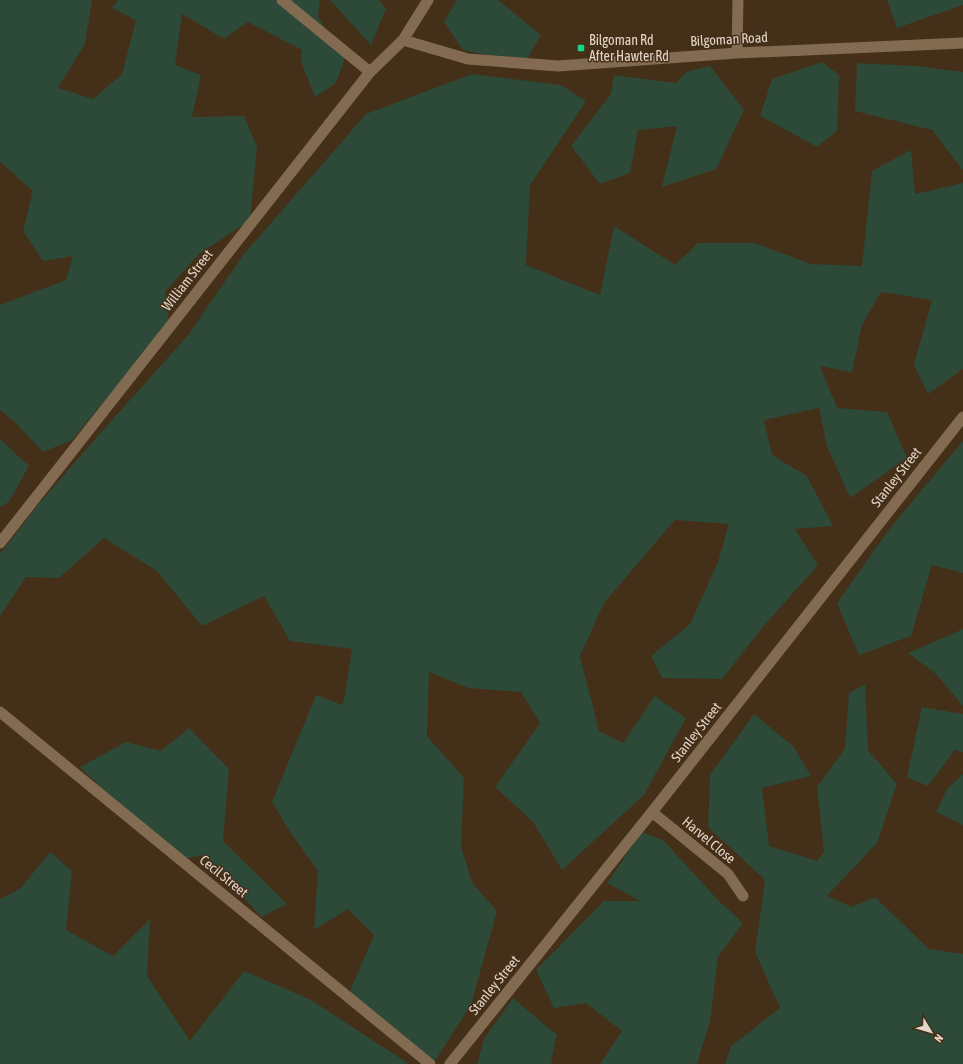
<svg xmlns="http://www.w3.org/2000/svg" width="963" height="1064" font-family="'Asap Condensed',sans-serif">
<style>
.green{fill:#2d4938}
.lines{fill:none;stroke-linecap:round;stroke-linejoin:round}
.minor{stroke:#836b52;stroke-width:11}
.poi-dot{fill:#11d98a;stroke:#442f18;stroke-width:1.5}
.labels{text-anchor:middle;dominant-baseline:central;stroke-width:3;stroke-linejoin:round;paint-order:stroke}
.street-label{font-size:14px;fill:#e3d5c8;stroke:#442f18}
.poi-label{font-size:14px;fill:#e3d5c8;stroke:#442f18;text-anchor:start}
</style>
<rect width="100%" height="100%" fill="#442f18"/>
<!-- green -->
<path class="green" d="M0,0H92L85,44L58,88L93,99L122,74L136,20L112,8L118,0H320L318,17L345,58L336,83L315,97L301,62L302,50L248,22L224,39L182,14L175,65L201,75L192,117L244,116L257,147L250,220L199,254L165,292L169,323L72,440L43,452L14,421L0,410V305L66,280L73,256L43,261L23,231L33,191L0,162Z
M330,0H379L386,9L371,45Z
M457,0H498L541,35L525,63L463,50L444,22Z
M887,0H963V5L897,28Z
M822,62L839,75L837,131L817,147L760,116L772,79Z
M857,63L916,66L963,72V170L932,130L855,111Z
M710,66L744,110L716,169L662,187L677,126L638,130L630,173L600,184L571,146L611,94L614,75L676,83L686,72Z
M472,74L561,85L586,101L530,185L526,265L600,295L614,226L675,265L698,243H755L811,264L862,266L872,171L911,150L915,194L963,183V369L928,394L914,365L932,300L881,292L862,325L852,372L820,366L837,408L887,412L907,458L850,498L827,446L819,408L764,420L772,455L807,476L833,526L795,529L818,565L763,627L722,679L662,678L651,656L690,624L718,562L729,524L675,520L604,603L580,656L599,731L623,743L655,696L686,718L644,795L562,870L533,822L495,787L540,723L521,692L468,688L429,672L427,736L464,778L461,846L472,883L497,911L471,1005L433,1064L348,996L374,935L348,909L314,930L318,871L290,832L272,802L316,695L343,705L352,649L290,641L264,596L202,626L157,571L104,538L59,578L26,577L0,616V554L36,507L97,437L189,334L243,255L366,114Z
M0,439L29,466L9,502L0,507Z
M963,441V573L932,565L911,636L859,655L837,603L890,528Z
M963,629V706L936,674L908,653Z
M865,684L868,750L897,784L877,843L827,896L852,907L875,897L929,949L963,954V1064H725L731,1046L780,1008L755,952L765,880L708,827L710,775L754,714L794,747L811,776L762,788L769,846L817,861L824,852L817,787L845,749L849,693Z
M922,707L963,714V752L955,750L928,786L907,777Z
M189,728L229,769L223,841L287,904L261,917L206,855L181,859L126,812L80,767L126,742L161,751Z
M963,774V825L936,812L947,789Z
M642,832L663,840L718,900L743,923L718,957L710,1021L697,1064H600L622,1031L586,1003L554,1008L536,970L604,901H640L607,883Z
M50,852L72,871L66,930L113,956L150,919L147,976L190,1041L244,971L311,1000L409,1064H0V899L21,888Z
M513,998L557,1035L551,1061L553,1064H477L484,1039Z"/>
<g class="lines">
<!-- minor -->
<path class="minor" d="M282,0L370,72
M403,40L468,59L558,66L737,53L963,43
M737,53L738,0
M0,543L370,72L403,40L428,0
M0,712L430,1064
M652,812L728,874L743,896
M450,1064L652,812L963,417"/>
</g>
<!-- markers -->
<rect class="poi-dot" x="577" y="44" width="8" height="8" rx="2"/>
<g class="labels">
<!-- street labels -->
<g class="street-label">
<text transform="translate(729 39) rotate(-3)">Bilgoman Road</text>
<text transform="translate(187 280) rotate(-52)">William Street</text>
<text transform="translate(896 477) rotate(-52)">Stanley Street</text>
<text transform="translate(696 732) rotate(-52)">Stanley Street</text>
<text transform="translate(709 840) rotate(40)">Harvel Close</text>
<text transform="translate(224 876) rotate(39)">Cecil Street</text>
<text transform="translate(494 985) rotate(-51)">Stanley Street</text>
</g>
<!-- poi labels -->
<g class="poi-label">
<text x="589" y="40">Bilgoman Rd<tspan x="589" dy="16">After Hawter Rd</tspan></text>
</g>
</g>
<!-- north arrow -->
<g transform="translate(931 1032) rotate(128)" stroke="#442f18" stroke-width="3" paint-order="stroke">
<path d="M0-3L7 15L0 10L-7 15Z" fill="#e3d5c8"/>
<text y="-6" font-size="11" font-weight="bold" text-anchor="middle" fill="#e3d5c8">N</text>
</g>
</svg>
